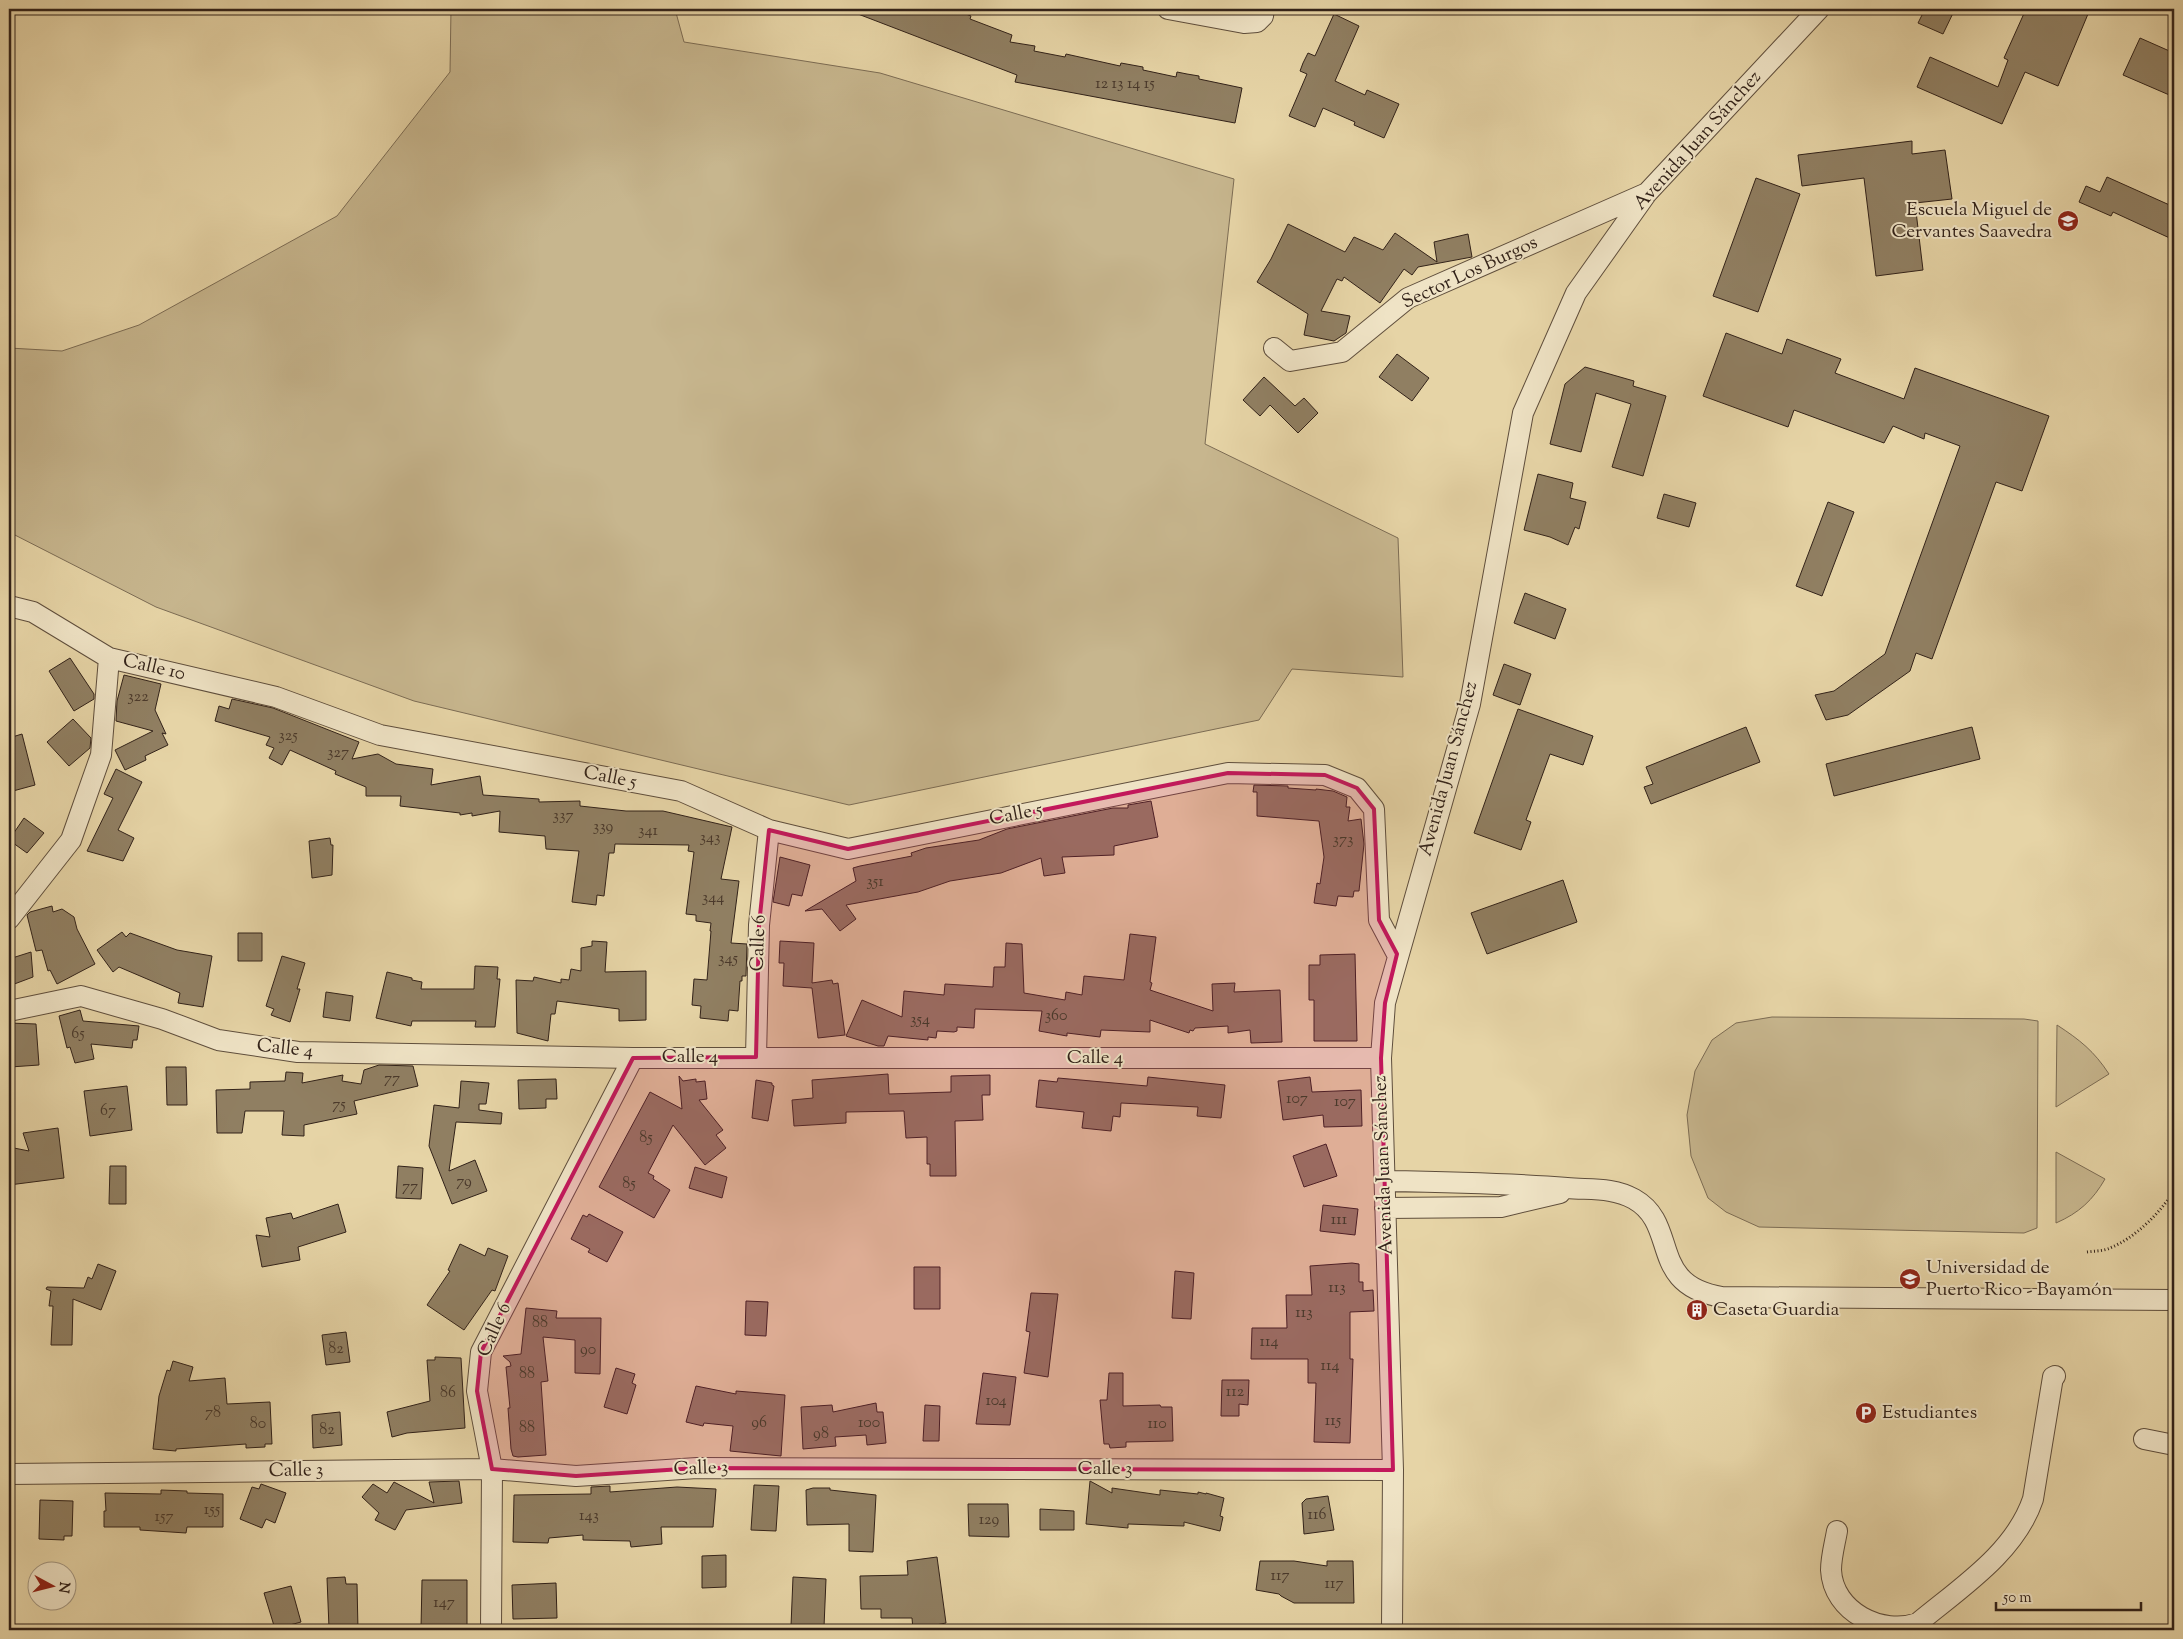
<svg xmlns="http://www.w3.org/2000/svg" width="2183" height="1639" font-family="'Sorts Mill Goudy',serif">
<style>
.green{fill:#c7b68e;stroke:#7c6c54}
.building{fill:#907f62;stroke:#322219}
.lines{fill:none;stroke-linecap:round;stroke-linejoin:round}
.minor-casing{stroke:#5f4e3c;stroke-width:22}
.path{stroke:#322219;stroke-width:3;stroke-dasharray:1 2.5;stroke-linecap:butt}
.minor{stroke:#efe3c5;stroke-width:20}
.marked{fill:#c2185b;fill-opacity:0.2;stroke:#c2185b;stroke-width:4;stroke-linejoin:round}
.labels{text-anchor:middle;dominant-baseline:central;stroke-width:4;stroke-linejoin:round;paint-order:stroke}
.number-label{font-size:16px;fill:#4a392b}
.street-label{font-size:19px;fill:#322219;stroke:#efe3c5}
.poi-label{font-size:19px;fill:#322219;stroke:#efe3c5;text-anchor:start}
</style>
<rect width="100%" height="100%" fill="#e6d4a6"/>
<filter id="stains"><feTurbulence type="fractalNoise" baseFrequency=".004" numOctaves="4"/><feColorMatrix values="0 0 0 0 .2 0 0 0 0 .09 0 0 0 0 .02 0 0 0 .5 -.17"/></filter>
<radialGradient id="worn" r=".72"><stop offset=".6" stop-color="#630" stop-opacity="0"/><stop offset="1" stop-color="#630" stop-opacity=".3"/></radialGradient>
<!-- green -->
<path class="green" d="M451,9H675L684,42L880,73L1234,179L1205,444L1398,538L1403,677L1292,669L1259,720L849,805L414,701L156,607L9,532V348L62,351L139,325L337,216L450,72Z
M1772,1017L2024,1019L2038,1021L2037,1228L2024,1233L1759,1227L1726,1212L1708,1198L1691,1156L1687,1115L1695,1071L1712,1040L1736,1023Z
M2057,1025C2080,1040 2094,1051 2109,1074L2056,1107Z
M2056,1152L2105,1179C2093,1200 2079,1213 2056,1223Z"/>
<!-- building -->
<path class="building" d="M845,9H953L971,16L970,19L1012,35L1010,42L1035,46L1034,51L1065,57L1066,54L1120,66L1121,63L1143,67V70L1176,77L1177,72L1187,74L1199,76V79L1242,88L1235,123L1015,82L1017,75Z
M1925,9H1955L1943,34L1918,23Z
M2026,9H2076L2088,14L2058,86L2025,72L2002,124L1917,87L1930,57L1998,87L2008,60L2004,58Z
M1334,14L1359,26L1335,81L1365,95L1367,90L1399,104L1384,138L1354,125L1355,122L1323,108L1315,127L1289,116L1307,74L1300,71L1303,63L1308,53L1315,56Z
M2140,38L2174,53V97L2123,75Z
M1912,141V154L1945,150L1952,199L1915,203L1923,270L1876,276L1864,178L1802,186L1798,155Z
M2107,177L2174,207V240L2113,212L2111,216L2079,202L2086,186L2100,192Z
M1756,178L1800,194L1758,312L1713,296Z
M1288,224L1345,252L1354,237L1383,250L1395,233L1437,262L1434,242L1468,234L1472,257L1418,267L1412,275L1404,269L1380,303L1344,277L1342,281L1337,279L1321,311L1350,316L1346,333L1334,341L1304,335L1308,314L1257,282L1271,259Z
M1726,333L1782,354L1787,339L1841,359L1835,373L1904,399L1915,368L2049,416L2022,491L1996,482L1932,659L1916,653L1910,671L1848,715L1826,720L1815,695L1834,691L1885,654L1960,446L1925,433L1924,439L1893,426L1884,443L1794,410L1788,427L1703,396Z
M1397,354L1429,378L1412,401L1379,377Z
M1585,367L1634,381L1633,386L1666,396L1643,476L1612,467L1631,404L1596,393L1581,452L1550,444L1565,384Z
M1264,377L1295,406L1304,398L1318,413L1298,433L1270,405L1260,416L1243,400Z
M1538,474L1573,483L1570,498L1586,502L1579,529L1575,527L1568,545L1550,537L1524,530Z
M1664,494L1696,503L1689,527L1657,518Z
M1828,502L1854,512L1822,596L1796,586Z
M1525,593L1566,609L1555,639L1514,623Z
M70,658L94,694V699L74,711L49,671Z
M1504,664L1531,674L1520,705L1493,695Z
M124,675L161,684L155,710L166,734L162,733L168,745L145,756L146,760L125,770L115,750L153,731L116,721L117,701Z
M232,699L273,708L359,742L352,759L378,754L396,764L433,769L431,785L480,776L483,795L539,799V802L580,801V806L626,811H663L732,827L721,879L739,881L731,943L747,944L746,976H742V981H740L738,1011L729,1010L728,1021L700,1018L701,1006L692,1005L694,979L707,980L711,931H710L711,923L696,921V915L686,914L694,852L688,851L689,845L615,844L614,853H609L604,896L597,895L596,905L572,902L579,851L546,849L545,836L499,832L500,811L472,816V813L460,815V813L400,806L401,796H366V787L335,774L336,771L290,750L282,765L269,758L274,748L266,745L270,737L215,721L219,706L229,709Z
M1518,709L1593,736L1583,765L1550,754L1526,820L1531,822L1521,850L1474,833Z
M73,719L91,738L90,748L69,766L47,742Z
M1746,727L1760,762L1651,804L1644,787L1653,784L1646,767Z
M1972,727L1980,759L1834,796L1826,764Z
M22,734L35,785L13,791L9,774V738Z
M116,769L142,782L118,830L134,838L123,861L87,851L113,798L104,794Z
M1254,785L1288,786V788L1316,790V789L1333,791L1347,797L1346,807H1350L1348,821L1361,819L1364,844L1359,891H1354L1353,897L1338,896L1336,906L1314,903L1317,883L1320,884L1324,857L1319,821L1257,816V792H1253Z
M1151,801L1158,837L1114,846V855L1062,857L1065,873L1044,876L1041,858L1001,873L950,881L918,892L846,905L856,919L840,931L822,909L805,911L856,881L853,868L860,866L912,856L911,853L926,848L979,840L1007,829L1113,808H1128V805Z
M24,818L44,833L27,853L9,840Z
M330,838L331,845H333L332,875L312,878L309,841Z
M780,857L810,865L802,896L792,894L789,906L773,902Z
M1563,880L1577,922L1487,954L1471,913Z
M52,906L53,912L62,909L74,917L77,929L95,964L57,984L50,970L48,971L42,950L36,951L27,915L30,912Z
M122,932L126,937L130,933L177,950L212,956L203,1007L178,1003L180,993L119,967L113,972L97,950Z
M238,933H262V961H238Z
M1130,934L1156,937L1150,982L1152,983L1150,990L1213,1011L1212,984L1235,983L1234,992L1280,990L1282,1042L1251,1043L1250,1030L1228,1033V1026L1195,1028L1193,1031L1190,1030L1189,1033L1150,1020V1032L1101,1030L1100,1037L1067,1033V1036L1039,1031L1042,1011L975,1009L974,1028L957,1027V1031L954,1032L937,1031L936,1038L928,1037V1040L888,1036L884,1046H878L846,1036L862,1000L902,1017L904,991L944,995L945,984L993,987L994,967H1005L1006,943L1022,944L1024,993L1065,1000L1066,992L1082,995L1084,976L1124,980Z
M592,941L607,942L605,972L646,971V1020L619,1021V1009L557,1001L555,1014H551L548,1041L517,1033L516,980L533,981L534,977L561,983V979L569,980L571,969L581,971V948L592,946Z
M780,941L814,943L812,983L832,980L833,984L838,983L845,1035L818,1038L812,988L783,986L784,963H779Z
M31,952L33,977L9,986V959Z
M1355,954L1357,1041H1314V1000H1309V965H1320V955Z
M282,956L305,963L297,989H300L290,1022L271,1015L274,1009L266,1006Z
M475,966L498,967L497,979H500L495,1027H475L476,1021H412L411,1026L376,1018L387,972L412,978V980L422,982L421,989H474Z
M326,992L353,996L350,1021L323,1017Z
M80,1010L83,1021L139,1026L137,1040H133L132,1048L91,1044L94,1059L75,1063L70,1047L67,1048L59,1016Z
M9,1023L36,1024L39,1065L10,1067Z
M379,1065L413,1066L418,1086L354,1101L357,1114L304,1125V1136L282,1135L284,1111H245L242,1133H217L216,1090L250,1089V1082L285,1081L286,1072L303,1073L302,1083L343,1075L342,1081L361,1084L364,1070Z
M166,1067H186L187,1105H167Z
M888,1074L889,1094L951,1092V1076L990,1075V1095H982L983,1120L955,1121L956,1176H930V1164H927V1137L906,1138L904,1111L846,1112V1123L794,1126L792,1100L813,1098L812,1080Z
M679,1076L683,1081L696,1079V1082L705,1081L707,1099L699,1100L723,1130L716,1135L726,1148L705,1165L673,1125L648,1173L654,1176L653,1179L670,1190L654,1218L599,1187L650,1092L682,1109Z
M1148,1077L1225,1085L1221,1118L1197,1116L1198,1107L1121,1103L1120,1117L1113,1116L1111,1131L1082,1128L1084,1112L1036,1107L1039,1080L1057,1082L1058,1078L1147,1086Z
M1310,1077L1312,1092L1361,1090L1362,1126L1324,1127L1323,1115L1283,1120L1278,1081Z
M556,1079L557,1099H546V1108L519,1109L518,1080Z
M756,1080L772,1083V1085L774,1086L768,1121L752,1118Z
M461,1081L489,1083L486,1104H479V1110L502,1113L501,1124L456,1122L449,1171L475,1160L487,1191L452,1204L429,1146L434,1105L459,1108Z
M127,1086L132,1130L90,1136L84,1091Z
M58,1128L64,1178L9,1185V1147L29,1151L23,1133Z
M1326,1144L1337,1176L1304,1187L1293,1156Z
M110,1166H126V1204H109Z
M398,1166L423,1168L421,1199L396,1198Z
M695,1167L727,1177L722,1198L689,1188Z
M338,1204L346,1232L298,1247L300,1260L262,1267L256,1235L270,1237L266,1218L291,1213L293,1219Z
M1323,1205L1358,1209L1355,1235L1320,1231Z
M589,1214L623,1232L607,1262L588,1252L590,1249L571,1239L583,1215L587,1217Z
M460,1244L485,1256L488,1248L508,1256L495,1291L492,1290L464,1330L427,1305L450,1271L448,1270Z
M1352,1263L1359,1264V1282H1363V1291L1373,1290L1374,1311L1350,1312V1359H1353L1350,1443L1314,1442L1316,1383H1308V1359H1251L1252,1328H1287L1286,1295H1312L1310,1266Z
M98,1264L116,1271L101,1310L73,1299L72,1345H51L53,1306H49L51,1291L46,1289L47,1287L84,1288L88,1277L92,1279Z
M914,1267H940V1309H914Z
M1175,1271L1194,1273L1191,1319L1172,1318Z
M1031,1293L1058,1294L1048,1377L1024,1373L1030,1332L1026,1331Z
M746,1301L768,1302L766,1336L745,1335Z
M526,1308L557,1311L556,1318H601L600,1374L575,1373V1340L543,1337L548,1381L541,1382L546,1455L518,1457L513,1456L511,1449L508,1408H510L506,1367L511,1366L510,1362L503,1356L521,1354Z
M346,1332L350,1362L326,1365L322,1335Z
M435,1357L461,1358L465,1428L407,1433L392,1437L387,1412L430,1401L427,1360H435Z
M173,1361L193,1367L189,1381L225,1378L227,1404L270,1402L272,1444H265V1447L246,1448V1444L176,1449V1451L153,1449L159,1396L167,1370L170,1371Z
M616,1368L635,1374L632,1383L636,1385L627,1414L604,1407Z
M983,1373L1016,1377L1010,1425L976,1424Z
M1109,1373H1123V1406L1160,1405L1161,1407H1172L1173,1441L1126,1442V1447L1110,1448L1109,1444H1104L1100,1400H1107Z
M1222,1380H1249L1248,1405L1239,1404V1416H1221Z
M696,1386L736,1394V1391L785,1395L781,1456L730,1451L733,1426L704,1423L703,1426L686,1422Z
M876,1403L877,1412H883L886,1443L867,1445L866,1435L835,1437L836,1446L803,1449L801,1407L832,1405L833,1412Z
M925,1405L940,1406L939,1441H923Z
M340,1412L342,1445L313,1448L312,1415Z
M459,1481L462,1503L406,1510L395,1530L375,1520L379,1513L362,1497L373,1484L387,1493L394,1482L434,1503L429,1482Z
M1090,1481L1112,1493V1488L1160,1495V1490L1198,1494V1492L1206,1494V1493L1224,1498L1220,1516L1223,1517L1220,1531L1184,1522V1526L1128,1524V1528L1086,1524Z
M261,1484L286,1493L275,1523L266,1519L262,1528L240,1519L252,1487L259,1489Z
M754,1485L779,1486L776,1531L751,1530Z
M610,1486V1492L677,1487L716,1489L713,1527H661L662,1544L631,1547L630,1541L583,1540V1535L549,1538L548,1543L513,1542L514,1495L591,1494V1487Z
M813,1488H830V1490L876,1495L873,1552L849,1551V1524L807,1525L806,1490Z
M161,1490L187,1491V1493L223,1494V1527H187L186,1533L140,1530V1527H104V1511H106L105,1493L161,1494Z
M1328,1496L1334,1530L1304,1534L1302,1503L1306,1499Z
M40,1500L73,1501L72,1536H64V1540L39,1539Z
M968,1504H1008L1009,1537L969,1536Z
M1040,1509L1074,1511V1530H1040Z
M726,1555V1587L702,1588V1556Z
M937,1557L946,1623L936,1625V1630H913L912,1618H881V1609H861L860,1576L908,1575L907,1561Z
M1260,1561H1294L1327,1566V1561H1353L1354,1603H1294L1281,1596L1279,1594L1256,1590Z
M345,1577L346,1584H357L358,1630H331V1628H329L327,1578Z
M793,1577L826,1579L824,1627L791,1626Z
M422,1580H467V1626L421,1628Z
M556,1583L557,1618L513,1619L512,1585Z
M291,1586L301,1622L275,1629L264,1593Z"/>
<g class="lines">
<!-- minor casing -->
<g class="minor-casing">
<path id="minor" d="M1168,9L1244,23L1257,22L1263,16L1264,9
M1274,348L1290,361L1342,352L1408,298L1647,193
M9,606L33,612L109,658L276,697L380,735L681,791L769,830L848,849L1228,773L1325,775L1357,788L1374,809L1379,920L1397,954
M9,919L71,840L101,755L109,658
M9,1011L81,996L162,1019L218,1040L298,1052L633,1058H1381
M756,1057L759,925L769,830
M1385,1181C1446,1182 1506,1183 1567,1188C1590,1190 1613,1187 1634,1199C1680,1225 1647,1285 1722,1297L2174,1300
M1385,1208L1501,1207L1560,1193
M2144,1439L2174,1445
M9,1474L492,1469L576,1476L697,1468L1393,1470
M1837,1531C1835,1543 1831,1557 1831,1570C1833,1612 1882,1636 1918,1623C1960,1588 2015,1553 2033,1499L2053,1377L2055,1376
M491,1630L492,1469L477,1391L481,1352L633,1058
M1392,1630L1393,1470L1381,1058L1385,1003L1470,704L1523,413L1576,293L1647,193L1819,9"/>
</g>
<!-- path -->
<path class="path" d="M2087,1252C2095,1251 2104,1251 2110,1248C2135,1238 2160,1213 2174,1191"/>
<!-- minor -->
<use href="#minor" class="minor"/>
</g>
<!-- marked area -->
<path class="marked" d="M1228,773L1325,775L1357,788L1374,809L1379,920L1397,954L1385,1003L1381,1058L1393,1470L697,1468L576,1476L492,1469L477,1391L481,1352L633,1058L756,1057L759,925L769,830L848,849Z"/>
<!-- icons -->
<defs>
<g id="school-disc" transform="scale(1.125)"><circle r="9.5" fill="#8f2418" stroke="#efe3c5"/><path d="M0-5L7-2L0 1L-7-2ZM-4 1L0 2.5L4 1V4Q0 6-4 4Z" fill="#fff"/></g>
<g id="university-disc" transform="scale(1.125)"><circle r="9.5" fill="#8f2418" stroke="#efe3c5"/><path d="M0-5L7-2L0 1L-7-2ZM-4 1L0 2.5L4 1V4Q0 6-4 4Z" fill="#fff"/></g>
<g id="building-disc" transform="scale(1.125)"><circle r="9.5" fill="#8f2418" stroke="#efe3c5"/><path d="M-4-6H4V6H1V3H-1V6H-4ZM-2.5-4.3h1.7v1.8h-1.7ZM.8-4.3h1.7v1.8H.8ZM-2.5-1h1.7V.8h-1.7ZM.8-1h1.7V.8H.8Z" fill="#fff"/></g>
<g id="parking-disc" transform="scale(1.125)"><circle r="9.5" fill="#8f2418" stroke="#efe3c5"/><path d="M-3.5-5.5H1a3.5 3.5 0 0 1 0 7H-1V5.5H-3.5ZM-1-3.4V-.6H.8a1.4 1.4 0 0 0 0-2.8Z" fill="#fff"/></g>
</defs>
<g fill-rule="evenodd">
<use href="#school-disc" x="2068" y="221"/>
<use href="#university-disc" x="1910" y="1279"/>
<use href="#building-disc" x="1697" y="1310"/>
<use href="#parking-disc" x="1866" y="1413"/>
</g>
<g class="labels">
<!-- number labels -->
<g class="number-label">
<text x="1125" y="84">12 13 14 15</text>
<text x="138" y="697">322</text>
<text x="288" y="736">325</text>
<text x="338" y="753">327</text>
<text x="563" y="816">337</text>
<text x="603" y="827">339</text>
<text x="648" y="831">341</text>
<text x="710" y="838">343</text>
<text x="1343" y="840">373</text>
<text x="875" y="882">351</text>
<text x="713" y="898">344</text>
<text x="728" y="959">345</text>
<text x="1056" y="1016">360</text>
<text x="920" y="1020">354</text>
<text x="78" y="1034">65</text>
<text x="392" y="1079">77</text>
<text x="1297" y="1099">107</text>
<text x="1345" y="1102">107</text>
<text x="339" y="1105">75</text>
<text x="108" y="1111">67</text>
<text x="646" y="1138">85</text>
<text x="464" y="1182">79</text>
<text x="629" y="1184">85</text>
<text x="410" y="1187">77</text>
<text x="1339" y="1220">111</text>
<text x="1337" y="1288">113</text>
<text x="1304" y="1313">113</text>
<text x="540" y="1323">88</text>
<text x="1269" y="1342">114</text>
<text x="336" y="1349">82</text>
<text x="588" y="1350">90</text>
<text x="1330" y="1366">114</text>
<text x="527" y="1374">88</text>
<text x="1235" y="1392">112</text>
<text x="448" y="1393">86</text>
<text x="996" y="1401">104</text>
<text x="213" y="1413">78</text>
<text x="1333" y="1421">115</text>
<text x="759" y="1423">96</text>
<text x="869" y="1423">100</text>
<text x="258" y="1424">80</text>
<text x="1157" y="1424">110</text>
<text x="527" y="1428">88</text>
<text x="327" y="1430">82</text>
<text x="821" y="1434">98</text>
<text x="212" y="1510">155</text>
<text x="1317" y="1515">116</text>
<text x="589" y="1516">143</text>
<text x="164" y="1517">157</text>
<text x="989" y="1520">129</text>
<text x="1280" y="1576">117</text>
<text x="1334" y="1584">117</text>
<text x="444" y="1603">147</text>
</g>
<!-- street labels -->
<g class="street-label">
<text transform="translate(1698 141) rotate(-48)">Avenida Juan Sánchez</text>
<text transform="translate(1470 273) rotate(-25)">Sector Los Burgos</text>
<text transform="translate(154 668) rotate(13)">Calle 10</text>
<text transform="translate(1449 769) rotate(-75)">Avenida Juan Sánchez</text>
<text transform="translate(610 778) rotate(11)">Calle 5</text>
<text transform="translate(1016 815) rotate(-11)">Calle 5</text>
<text transform="translate(759 943) rotate(-88)">Calle 6</text>
<text transform="translate(285 1049) rotate(6)">Calle 4</text>
<text x="690" y="1057">Calle 4</text>
<text x="1095" y="1058">Calle 4</text>
<text transform="translate(1384 1165) rotate(-92)">Avenida Juan Sánchez</text>
<text transform="translate(495 1330) rotate(-66)">Calle 6</text>
<text transform="translate(701 1469) rotate(-2)">Calle 3</text>
<text x="1105" y="1469">Calle 3</text>
<text transform="translate(296 1471) rotate(-1)">Calle 3</text>
</g>
<!-- poi labels -->
<g class="poi-label">
<text x="2052" y="210" text-anchor="end">Escuela Miguel de<tspan x="2052" dy="22">Cervantes Saavedra</tspan></text>
<text x="1926" y="1268">Universidad de<tspan x="1926" dy="22">Puerto Rico - Bayamón</tspan></text>
<text x="1713" y="1310">Caseta Guardia</text>
<text x="1882" y="1413">Estudiantes</text>
</g>
</g>
<!-- margin -->
<rect width="2183" height="1639" fill="none" stroke="#e6d4a6" stroke-width="30"/>
<rect x="10" y="10" width="2163" height="1619" fill="none" stroke="#322219" stroke-width="2.5"/>
<rect x="15" y="15" width="2153" height="1609" fill="none" stroke="#322219"/>
<!-- north arrow -->
<g transform="translate(52 1586) rotate(97)"><circle r="24" fill="#efe3c5" stroke="#a39680"/>
<path d="M0-4L9 19L0 12L-9 19Z" fill="#8f2418"/>
<text y="-8" font-size="14" font-weight="bold" text-anchor="middle" fill="#322219">N</text>
</g>
<!-- scale -->
<path d="M1996 1602v8h145v-8" fill="none" stroke="#322219" stroke-width="2.5"/>
<text x="2003" y="1602" font-size="15" fill="#322219" stroke="#efe3c5" stroke-width="4" paint-order="stroke">50 m</text>
<rect width="100%" height="100%" filter="url(#stains)"/>
<rect width="100%" height="100%" fill="url(#worn)"/>
</svg>
